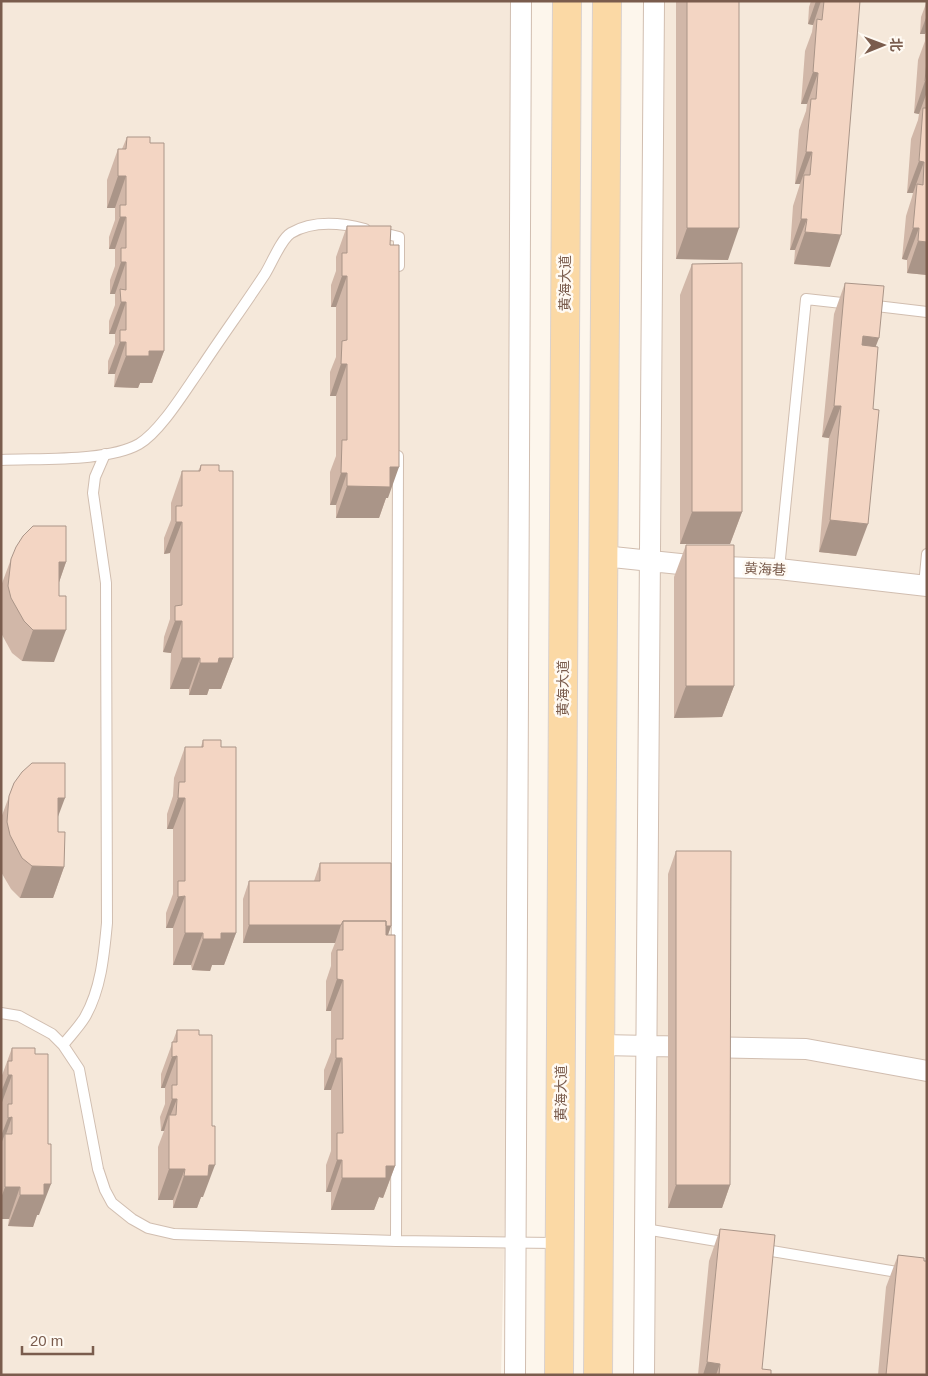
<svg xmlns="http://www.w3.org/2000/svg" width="928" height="1376" font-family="Arial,'Noto Sans SC',sans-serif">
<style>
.residential{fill:#f5e8da}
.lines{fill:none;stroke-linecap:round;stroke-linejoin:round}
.service-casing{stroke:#d1beb0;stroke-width:12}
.minor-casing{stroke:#d1beb0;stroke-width:22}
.primary-casing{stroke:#dad1cd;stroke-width:30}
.service{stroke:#fff;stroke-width:10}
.minor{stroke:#fff;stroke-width:20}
.primary{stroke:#fbd9a5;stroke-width:28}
.wall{fill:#d1b7a8}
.shaded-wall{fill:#aa9588}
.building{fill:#f3d5c3;stroke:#aa9588}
.labels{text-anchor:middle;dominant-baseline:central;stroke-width:5;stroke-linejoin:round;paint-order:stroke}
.street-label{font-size:14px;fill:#7a5c4d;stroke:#fffaf3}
</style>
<rect width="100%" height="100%" fill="#fdf6ec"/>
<!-- residential -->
<path class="residential" d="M1,1H516L510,1002L501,1375H1Z
M658,1H927V1375H655Z"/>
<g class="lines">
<!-- service casing -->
<g class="service-casing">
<path id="service" d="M379,232L399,237V266
M868,305L927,312
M1,460C39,458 107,462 139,444C161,431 186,389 201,368C222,336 244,306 265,274C272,263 281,239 291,233C313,220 342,223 365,229
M779,569L806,299L851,304
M924,585L927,554
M1,1013L19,1016L52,1034L63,1045L79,1069L98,1169L105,1190L112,1203L132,1219L148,1228L174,1234L396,1241L558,1243
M63,1045C70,1036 79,1027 85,1017C101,989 104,955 107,923L106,583L93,493L95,477L105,454
M645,1229L729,1243
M396,1241L398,456
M760,1249L927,1277"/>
</g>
<!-- minor casing -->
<g class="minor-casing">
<path id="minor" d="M603,556L699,566L779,569L927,586
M601,1045L806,1049L927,1071
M515,1375L521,1
M644,1375L654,1"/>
</g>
<!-- primary casing -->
<g class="primary-casing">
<path id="primary" d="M559,1375L567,1
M598,1375L607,1"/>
</g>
<!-- service -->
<use href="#service" class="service"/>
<!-- minor -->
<use href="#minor" class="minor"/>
<!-- primary -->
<use href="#primary" class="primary"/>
</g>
<!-- wall -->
<path class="wall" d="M676,1H739L728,260L676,259Z
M811,1H860L830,267L794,264L795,250H790L793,206L800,184H795L799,130L806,111L807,104H801L805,51L812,32L813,25L808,24L809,7Z
M927,1V275L907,273V260L902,259L906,216L912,197L913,193H907L911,139L918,120L919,114L914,113L918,60L925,41V34H920L921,17Z
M127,137L164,351L152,383H140L138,388L114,387L115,374H108V361L115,344V334H109V321L115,305V294H110V280L115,266V249H109V237L115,220V208H107V180L118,149H122Z
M347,226L388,498H386L379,518H336V505H330V472L336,456V396H330V372L336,357V307H331V285L336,271V257Z
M692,264L742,512L730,544H680V295Z
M845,283L876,347L856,556L819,552L829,438L822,437L834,314Z
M201,465L219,471L233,658L221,689H209L207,695H189V689H170L171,653L163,652L164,637L170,619V553L164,554V538L171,520V503L182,471H198Z
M686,545L734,686L722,717L674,718V577Z
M11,559L66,562L59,582L54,662L22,661L12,653L1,633V586Z
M203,740L236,933L224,965H212L210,971L192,970L191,965H173V928H166V913L173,894V829H167V814L173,796L174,778L185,747H201Z
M14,783L58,818V832L64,867L53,898H20L11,889L1,872V818Z
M676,851L730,1185L722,1208H668V874Z
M320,863L391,926L388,935L395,1166L383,1198L379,1197L374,1210H331V1192H326V1165L331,1151V1090H324V1070L331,1052V1011H326V981L331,966V953L335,943H243V899L249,881H314Z
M177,1030L203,1197H201L197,1208H173V1200H158V1147L164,1131H161L160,1117L165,1104V1088H161V1074Z
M12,1048L39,1215H37L33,1227L8,1226L9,1219H1V1078Z
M720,1229L762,1369L771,1375H698L709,1261Z
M898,1255L924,1261L927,1375H878L886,1287Z"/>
<!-- shaded-wall -->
<path class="shaded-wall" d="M816,1H821L813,25L808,24Z
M927,15V30L925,34H920Z
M813,72L818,73L807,104H801Z
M925,81L927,82V92L919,114L914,113Z
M806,152H812L800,184H795Z
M919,161L924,162L913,193H907Z
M118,176H126L115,208H107Z
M120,217H126L115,249H109Z
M801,219H807L795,250H790Z
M687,228H739L728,260L676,259Z
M913,228H919L907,260L902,259Z
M805,232L841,235L830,267L794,264Z
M918,241L927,242V275L907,273Z
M121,262H126L115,294H110Z
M342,276H347L336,307H331Z
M121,302H126L115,334H109Z
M863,336L879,338L867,369L851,368Z
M120,342H126L115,374H108Z
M149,351H164L152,383H140L138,388L114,387L126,356Z
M341,364H347L336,396H330Z
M834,406H841L829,438L822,437Z
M390,467H399L388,498H386L379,518H336L347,486Z
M341,473H347L336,505H330Z
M692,512H742L730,544H680Z
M830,520L868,524L856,556L819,552Z
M176,522H182L170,553L164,554Z
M59,562H66L55,594Z
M175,621H182L171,653L163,652Z
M33,630H66L54,662L22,661Z
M182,658H200L189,689H170Z
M219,658H233L221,689H209L207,695H189L200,663Z
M686,686H734L722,717L674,718Z
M58,798H65L53,830Z
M178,798H185L173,829H167Z
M32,866L64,867L53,898H20Z
M185,896L173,928H166L178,897Z
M249,925H341L335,943H243Z
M343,925L391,926L385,943Z
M185,933H203L191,965H173Z
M221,933H236L224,965H212L210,971L192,970L203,939Z
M337,979L343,980L331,1011H326Z
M177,1056L165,1088H161L172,1057Z
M336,1058H342L331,1090H324Z
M8,1075H12L1,1105V1092Z
M172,1099H177L169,1119V1115L164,1131H161Z
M12,1117L5,1137V1134L1,1144V1136L8,1118Z
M337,1160H342L331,1192H326Z
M209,1165H215L203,1197H201L197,1208H173L184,1176Z
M386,1166H395L383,1198L379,1197L374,1210H331L342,1178Z
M169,1169H185L173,1200H158Z
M44,1184H51L39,1215H37L33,1227L8,1226L20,1195Z
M676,1185H730L722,1208H668Z
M5,1187H20L9,1219H1V1198Z
M707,1362L720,1364L716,1375H703Z"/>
<!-- building -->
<path class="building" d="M687,1H739V228H687Z
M824,1H860L841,235L805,232L807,219H801L804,175H810L812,152H806L811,99H816L818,73L813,72L817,19L822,20Z
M927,61V82L925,81Z
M923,108H927V242L918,241L919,228H913L917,184L923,185L924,162L919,161Z
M127,137H150V143H164V351H149V356H126V342H120V330H126V302H121L120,289L126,290V262H121V248H126V217H120V205H126V176H118V149H126Z
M347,226H391L390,245H399V467H390V487L347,486V473H341L342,440H347V364H341L342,341L347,340V276H342V253H347Z
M742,263V512H692V264Z
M845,283L884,286L879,338L863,336L862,345L878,347L873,409L879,410L868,524L830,520L841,406H834Z
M201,465H219V471H233V658H219L218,663H200V658H182V621H175V606L182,605V522H176V506H182V471H200Z
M33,526H66V562H59V596H66V630H33L24,621L11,598L8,586L11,559L16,547L23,536Z
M686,545H734V686H686Z
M203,740H221V747H236V933H221V939H203V933H185V896L178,897V881H185V798H178L179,782H185V747H203Z
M32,763H65V798H58V832H65L64,867L32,866L22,858L10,835L7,822L9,796L14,783L22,772Z
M676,851H731L730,1185H676Z
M320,863H391V926H386V921H343L341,925H249V881H320Z
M343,921H386V935H395V1166H386V1178H342V1160H337V1133H343L342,1058H336V1039H343V980L337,979V950H343Z
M177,1030H199V1035H212V1126H215V1165H209L208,1176H184L185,1169H169V1115H176L177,1099H172V1085H177V1056L172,1057V1042H177Z
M12,1048H35V1054H48V1144H51V1184H44V1195H20V1187H5V1134H12V1117L8,1118V1104H12V1075H8V1061H12Z
M720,1229L775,1235L762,1369L771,1370V1375H719L720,1364L707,1362Z
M898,1255L924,1258V1261H927V1375H886Z"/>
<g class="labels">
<!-- street labels -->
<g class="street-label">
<text transform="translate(565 283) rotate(-90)">黄海大道</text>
<text transform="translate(765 569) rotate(3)">黄海巷</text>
<text transform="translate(563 688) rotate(-90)">黄海大道</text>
<text transform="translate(561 1093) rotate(-90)">黄海大道</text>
</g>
</g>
<!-- border -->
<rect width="928" height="1376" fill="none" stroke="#7a5c4d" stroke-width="5"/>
<!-- north arrow -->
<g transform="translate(883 45) rotate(89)" stroke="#fffaf3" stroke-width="4" paint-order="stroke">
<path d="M0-4L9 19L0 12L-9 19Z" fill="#7a5c4d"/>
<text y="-8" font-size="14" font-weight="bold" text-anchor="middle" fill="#7a5c4d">北</text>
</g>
<!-- scale -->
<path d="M22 1346v8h71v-8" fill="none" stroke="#7a5c4d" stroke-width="2.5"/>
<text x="30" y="1346" font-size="15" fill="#7a5c4d" stroke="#fffaf3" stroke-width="4" paint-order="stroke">20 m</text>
</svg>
